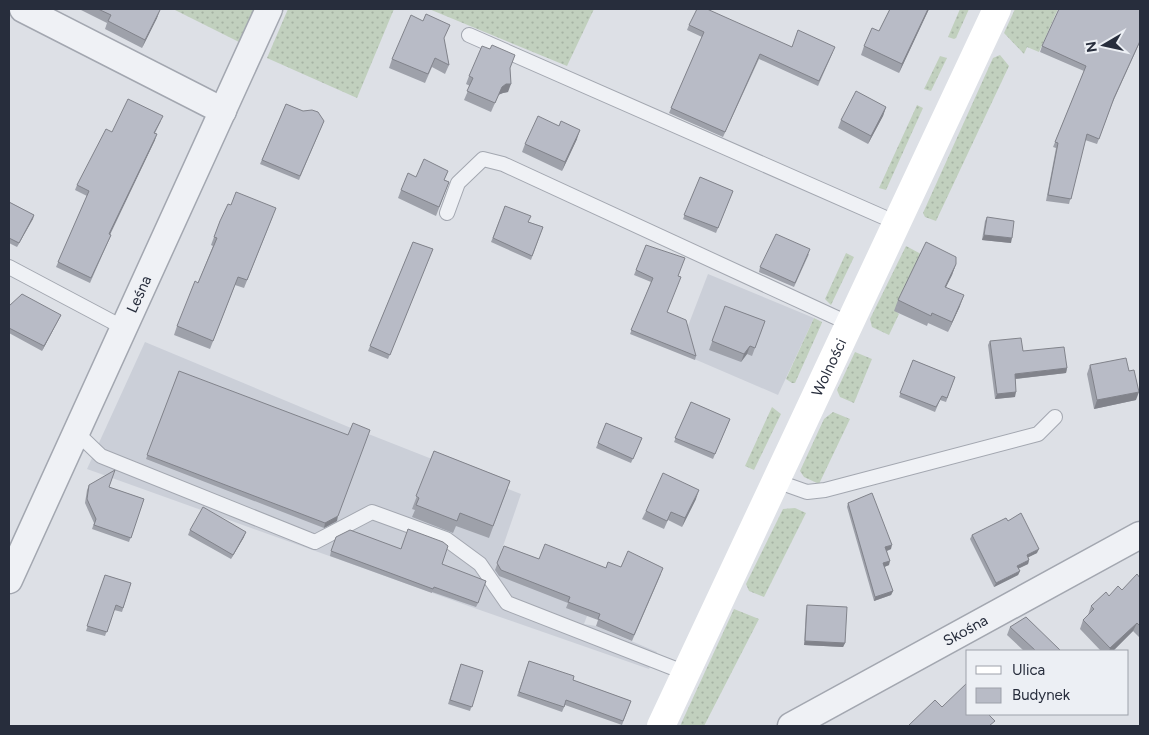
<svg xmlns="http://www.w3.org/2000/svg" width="1149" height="735" font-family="Figtree,sans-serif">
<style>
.built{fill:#cbcfd8}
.grass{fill:url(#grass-dots)}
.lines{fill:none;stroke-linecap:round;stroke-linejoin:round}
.lane-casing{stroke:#a3a7b0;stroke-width:16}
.street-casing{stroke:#a3a7b0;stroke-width:29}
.lane{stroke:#eff1f5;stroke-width:14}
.street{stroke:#eff1f5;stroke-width:26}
.secondary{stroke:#fff;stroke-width:28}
.wall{fill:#9ea1aa}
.shaded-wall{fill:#81838b}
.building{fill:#b8bbc6;stroke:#81838b}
.labels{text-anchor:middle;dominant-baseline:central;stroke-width:5;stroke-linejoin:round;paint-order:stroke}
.street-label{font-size:15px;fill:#272d3c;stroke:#eceff4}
</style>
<defs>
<pattern id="grass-dots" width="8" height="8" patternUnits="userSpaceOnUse" patternTransform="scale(1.25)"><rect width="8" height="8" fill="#c1d0be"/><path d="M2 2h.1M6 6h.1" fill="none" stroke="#a6b3a4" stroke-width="1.8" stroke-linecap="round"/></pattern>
</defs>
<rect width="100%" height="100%" fill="#dde0e6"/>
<!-- built -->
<path class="built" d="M708,274L814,318L778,395L678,352Z
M145,342L351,428L371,435L521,494L501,552L598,587L584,624L596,626L657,652L649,669L477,609L87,469Z"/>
<!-- grass -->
<path class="grass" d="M173,9H261L245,45Z
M288,9H394L357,98L267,58Z
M429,9H594L567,66Z
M960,9H969L956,38L954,39L948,37Z
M1015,9H1058L1039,52L1027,47L1024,54L1004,33Z
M1000,55L1009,66L936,221L925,217L923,213L993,58Z
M940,56L947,58L931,91L924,89Z
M917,105L923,108L886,190L879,188Z
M906,246L921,254L895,310L899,314L889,335L872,327L870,319Z
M846,253L854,257L831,305L825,299Z
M814,318L822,322L821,325L795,383H792L786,379Z
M855,352L872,359L854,403L840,397L837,390Z
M772,407L781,414L754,470L745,466Z
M833,412L850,419L819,484L804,477L800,471L824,419Z
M795,508L806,513L764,597L749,591L746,584L783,509Z
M734,609L759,619L704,726H680Z"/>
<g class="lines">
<!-- lane casing -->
<g class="lane-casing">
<path id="lane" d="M469,35L897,223
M447,213L458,183L483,159L503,164L850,324
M9,267L124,328
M76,432L101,456L315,542L372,512L446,539L480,564L507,603L686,673
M776,481L807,492L825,490L1038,434L1055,417"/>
</g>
<!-- street casing -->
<g class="street-casing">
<g id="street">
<path d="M23,9L223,111"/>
<path id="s1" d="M9,580L269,9"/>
<path id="s2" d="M791,726L1140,535"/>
</g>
</g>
<!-- lane -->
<use href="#lane" class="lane"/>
<!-- street -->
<use href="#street" class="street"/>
<!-- secondary -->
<path class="secondary" id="s3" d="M661,726L997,9"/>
</g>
<!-- wall -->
<path class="wall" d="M79,9H159L157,18L142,48L105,29L107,23Z
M890,9H929L899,73L861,55L864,46L879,31Z
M1140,9V42L1112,104L1097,144L1085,140L1069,204L1046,201L1056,148L1053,147L1084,71L1040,52L1042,46Z
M689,25L792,47L833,52L818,86L759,59L723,137L669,113L702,37L687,30Z
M444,39L449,65L445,74L432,67L425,83L389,68L392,59Z
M510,69L508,92L503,93L498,95L491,112L464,100L470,86L466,84L469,76Z
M286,104L303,111L324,121L299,180L260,164Z
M886,107L883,116L868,144L838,128L841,120Z
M161,121L155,133V140L110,235H111L109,240L90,283L56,267L87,196L75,190L77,185L112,132Z
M577,139L562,171L522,152L525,144Z
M416,177L445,180L449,182L436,216L398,198L401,190Z
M700,177L733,191L716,233L683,219Z
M9,202L34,215L17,247L9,243Z
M505,206L529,222L543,227L531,260L491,242Z
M273,216L244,288L235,285L210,349L174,335L177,326L198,283L213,246L211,245L220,221Z
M987,217L1011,243L982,240L985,221Z
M413,242L433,249L388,359L368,351Z
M646,245L678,276L667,312L696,356L695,360L630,334L651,282L634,275Z
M809,254L794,287L759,272L760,267Z
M956,264L952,275L946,287L960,306L948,332L928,323L927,326L894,311L898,300Z
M9,306L61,315L42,351L9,333Z
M725,306L765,321L752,356L747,354L741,362L709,350Z
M990,341L1023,351L1067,368L1066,373L1015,379V397L995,399L988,345Z
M913,360L955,377L946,402L940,400L935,412L899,397Z
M1090,365L1129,371L1136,400L1094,409L1087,374Z
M179,371L337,521L324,528L146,459Z
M691,402L730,419L713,459L674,442Z
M606,423L642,438L631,463L596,448Z
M434,451L510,481L489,538L456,526L453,533L412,517L415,510L412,509Z
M89,485L109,487L144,499L129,542L92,529L94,523L85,503L87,490Z
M696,499L682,527L668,520L664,529L642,519L646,511Z
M848,503L891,549L887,551L889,565L884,567L893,591L891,595L874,601L847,507Z
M1008,521L1037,553L1028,557L1029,560L1028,564L1018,569L1020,571L1018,575L994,587L970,539L972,535Z
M190,530L244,537L231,559L188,535Z
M504,546L539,559L606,568L621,567L661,574L632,641L596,626L598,620L566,608L568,603L499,576L495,570Z
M401,549L442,564L478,603L476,607L432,592V593L330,556L331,551Z
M105,575L131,583L122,612L114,610L105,636L86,631Z
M1140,578V638L1133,631L1113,651H1101L1080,629L1083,620L1088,615L1091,606L1109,596L1122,590Z
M807,605L845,643L843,647L804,645L806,609Z
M1010,627L1061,651H1024L1007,635Z
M529,661L573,680L631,701L622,725L565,705L562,712L517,696Z
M461,664L483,671L470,711L448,704Z"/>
<!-- shaded-wall -->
<path class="shaded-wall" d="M928,9H929L899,73L902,64Z
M160,10L157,18L142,48L145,40Z
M506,84H511L508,92L503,93L498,95L491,112L502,87Z
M886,107L883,116L868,144L871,136Z
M580,130L577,139L562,171L565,162Z
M157,134L155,140L107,240L109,234Z
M34,215L33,219L17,247L19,243Z
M984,235L1012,238L1011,243L982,240Z
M956,264L952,275L941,297L945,287Z
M964,295L960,306L948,332L952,322Z
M61,315L59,319L42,351L44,346Z
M750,346L747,354L741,362L744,354Z
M1067,368L1066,373L1013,379L1015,374Z
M1016,392L1015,397L995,399L997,394Z
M1139,392L1136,400L1094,409L1097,400Z
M699,490L696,499L682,527L685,518Z
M338,516L337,521L324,528L325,523Z
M246,532L244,537L231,559L233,555Z
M892,545L891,549L884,552L885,547Z
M1039,549L1037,553L1025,559L1027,555Z
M1029,560L1028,564L1015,570L1017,566Z
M890,561L889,565L882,568L883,563Z
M1020,571L1018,575L994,587L996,583Z
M893,591L891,595L874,601L875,597Z
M1137,623L1133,631L1113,651H1109L1110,648Z
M805,641L845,643L843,647L804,645Z"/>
<!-- building -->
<path class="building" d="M98,9H159L160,10L145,40L108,21L111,15Z
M697,9H707L792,47L798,30L835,47L819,81L760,54L725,132L671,108L704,32L689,25Z
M890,9H928L902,64L864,46L872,28L879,31Z
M1059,9H1140V41L1114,98L1099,139L1087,134L1071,199L1048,195L1058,143L1055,142L1086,66L1042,46Z
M426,14L450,25L444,38L449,65L435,58L428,74L392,59L411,15L423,21Z
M492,45L515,55L510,68L511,84H506L502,87L495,103L467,91L473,78L469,76L482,46L490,49Z
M856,91L886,107L871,136L841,120Z
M128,99L163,116L154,133L157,134L109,234L111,235L91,278L58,262L89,191L77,185L106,129L112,132Z
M286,104L303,111L312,110L318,112L324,121L300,176L262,160Z
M538,116L559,126L561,121L580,130L565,162L525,144Z
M424,159L448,171L444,180L449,182L439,207L401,190L408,173L416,177Z
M700,177L733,191L718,228L684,215Z
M236,192L276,208L247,280L238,277L213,341L177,326L195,281L198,283L217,238L214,237L220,221L228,204L231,205Z
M9,202L34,215L19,243L9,238Z
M505,206L531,216L528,222L543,227L532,256L493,238Z
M987,217L1014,221L1012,238L984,235Z
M776,234L810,249L795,283L760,267Z
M413,242L433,249L390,355L370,346Z
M926,242L956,257V264L945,287L964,295L952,322L932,313L931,316L898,300Z
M646,245L685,258L678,276L681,277L667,312L686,320L696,356L631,330L653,278L636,270Z
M22,294L61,315L44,346L9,328V306Z
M725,306L765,321L755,348L750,346L744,354L712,341Z
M1021,338L1023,351L1064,347L1067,368L1015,374L1016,392L997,394L990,341Z
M1126,358L1129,371L1134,370L1139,392L1097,400L1090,365Z
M913,360L955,377L947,398L942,396L936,407L900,393Z
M179,371L348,435L353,423L370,430L338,516L325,523L147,455Z
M691,402L730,419L715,454L675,438Z
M606,423L642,438L633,459L598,443Z
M434,451L510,481L493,526L460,513L457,521L416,505L419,498L416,496Z
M115,470L109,487L144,499L131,538L94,525L96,519L87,499L89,485Z
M663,473L699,490L685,518L671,512L667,521L646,511Z
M872,493L892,545L885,547L890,561L883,563L893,591L875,597L848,503Z
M203,507L246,532L233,555L190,530Z
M1021,513L1039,549L1027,555L1029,560L1017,566L1020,571L996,583L972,535L1006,518L1008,521Z
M408,529L443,542L448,546L442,564L486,581L478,603L434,587L433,589L331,551L336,537L350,530L401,549Z
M545,544L606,568L608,562L621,567L628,551L663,568L634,635L598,619L600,614L568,602L570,597L501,570L497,563L504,546L539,559Z
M1137,574L1140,578V626L1137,623L1110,648L1083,620L1094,609L1091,606L1106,592L1109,596L1118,586L1122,590Z
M105,575L131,583L123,608L116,605L107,632L87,626Z
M807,605L847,607L845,643L805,641Z
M1026,617L1061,651H1036L1010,627Z
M529,661L574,676L573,680L631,701L623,721L566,700L564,707L519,692Z
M461,664L483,671L472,707L450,700Z
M968,682V714H988L995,721L989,726H908L935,700L942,707Z"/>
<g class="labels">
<!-- street labels -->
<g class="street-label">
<text stroke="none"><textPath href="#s1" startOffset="314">Leśna</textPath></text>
<text stroke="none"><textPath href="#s3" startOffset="396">Wolności</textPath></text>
<text stroke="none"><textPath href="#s2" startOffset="199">Skośna</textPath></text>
</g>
</g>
<!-- border -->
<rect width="1149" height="735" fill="none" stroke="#272d3c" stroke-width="20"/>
<!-- legend -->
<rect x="966" y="650" width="162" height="65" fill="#eceff4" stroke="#9da1aa"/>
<rect x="976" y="666" width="25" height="8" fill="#ffffff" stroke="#9da1aa"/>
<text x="1012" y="675" font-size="15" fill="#272d3c">Ulica</text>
<rect x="976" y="688" width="25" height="15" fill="#b8bbc6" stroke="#9da1aa"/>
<text x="1012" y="700" font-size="15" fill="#272d3c">Budynek</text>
<!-- north arrow -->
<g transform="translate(1104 45) rotate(261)" stroke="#eceff4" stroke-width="4" paint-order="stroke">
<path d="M0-4L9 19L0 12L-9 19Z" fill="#272d3c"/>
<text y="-8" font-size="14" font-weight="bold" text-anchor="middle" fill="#272d3c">N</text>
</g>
</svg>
